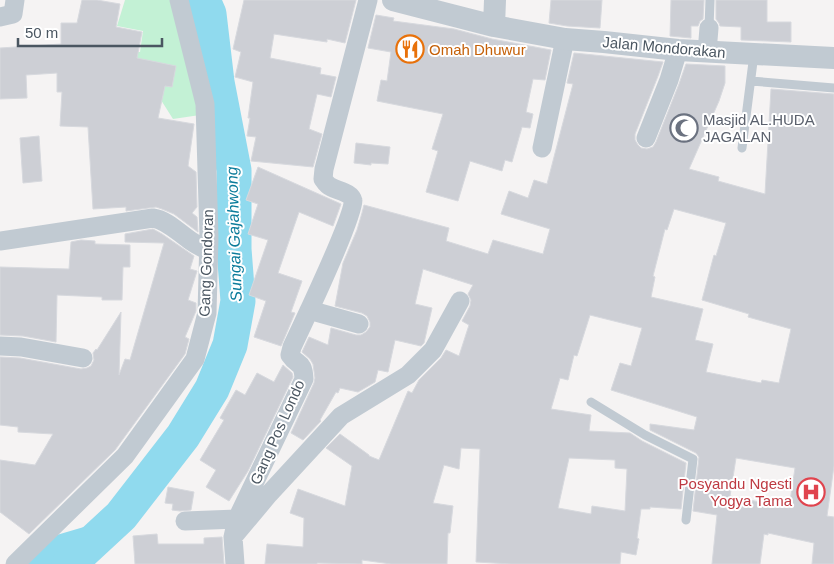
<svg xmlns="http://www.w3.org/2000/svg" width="834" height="564" font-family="Helvetica,sans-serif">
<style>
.green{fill:#c3f1d5}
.water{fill:#90daee}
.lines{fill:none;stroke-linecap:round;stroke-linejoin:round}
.river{stroke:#90daee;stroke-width:35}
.building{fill:#cdcfd5;stroke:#d7d9de;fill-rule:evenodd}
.service{stroke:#c1cad2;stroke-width:9}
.minor{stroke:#c1cad2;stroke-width:19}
.tertiary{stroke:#c1cad2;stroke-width:22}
.labels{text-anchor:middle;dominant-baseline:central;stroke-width:4;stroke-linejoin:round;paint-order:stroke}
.street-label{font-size:15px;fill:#4a5661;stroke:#fff}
.food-label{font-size:15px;fill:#c56008;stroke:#fff;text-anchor:start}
.worship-label{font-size:15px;fill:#5b616d;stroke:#fff;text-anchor:start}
.health-label{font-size:15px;fill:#be3a42;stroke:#fff;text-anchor:end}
.water-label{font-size:16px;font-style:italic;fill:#0c7c9b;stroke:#fff}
</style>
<rect width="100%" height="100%" fill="#f5f3f3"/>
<!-- green -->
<path class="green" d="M125,0H177L200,115L173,119L161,100L102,50L140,52L143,31L117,26Z"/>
<!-- water -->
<path class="water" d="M121,516L81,564H23L50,537Z"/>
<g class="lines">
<!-- river -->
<path class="river" d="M69,564L121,516L183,436L212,389L230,345L238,301L234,249V170L217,82L209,14L203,0"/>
</g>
<!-- building -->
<path class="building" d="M82,0H97L120,4L116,27L142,32L137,58L176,66L172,87L165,86L158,118L194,124L188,166L196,172L197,207L192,213L197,217L198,232L174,214L162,209L156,207L126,211V207L93,209L88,127L60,126L62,92H57V73L26,75L27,98L0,99V48L61,44V23H77Z
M244,0H356L345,43L327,39V42L274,34L270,58L321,68L320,74L336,77L331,97L317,94L309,129L322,134L313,167L251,161L256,137L247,136L250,118H248L253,82L235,77L241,52L233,49Z
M551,0H602L600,28L567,26L549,23Z
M671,0H704L703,19L700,21L698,26H691V38L670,36Z
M716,0H767V22H791V42L741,40V27L720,26L719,23L716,19Z
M376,15L394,18L393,21L454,29L492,39L551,50L545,80L533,79L526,112L533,114L530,128L522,127L512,162L505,160L502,171L470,161L458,201L426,192L438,151L432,149L443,114L377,101L381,80L387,81L391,52L368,48Z
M574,53L663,62L658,76L635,134V140L638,145L641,148L647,149L653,147L656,142L679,84L686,64L725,66V83L719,101L689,169L719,177L718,181L765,194L771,89L834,94V466L827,516L834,517V564H812L814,543L768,533V535L764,534L760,564H712L717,515L693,511L699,457L696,453L650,430V424L694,430L697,417L611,390L620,363L631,366L642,328L590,315L577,356L574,355L568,380L560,378L551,409L591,415L589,431L630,433L642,441L686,463L681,509L650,507V509H641L637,538L639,539L636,555L621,552L620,564H511L476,562L480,449L461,448L459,469L444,465L433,503L453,506L450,533H448L447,564H391L362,560V564L317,563V564H265L267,544L303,547L304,518L290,513L298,489L345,506L352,466L326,448L340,434L369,455V456L379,460L408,391L412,393L419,380L441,358L446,350L459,356L469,325L462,321L470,306L471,300L468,294L473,285L423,269L415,304L432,308L424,343L421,346L395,340L388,372L378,370L375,382L358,392L340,388L338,393L336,392L320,420L321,421L303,440L291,433L314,383L315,378L313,364L310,359L302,352L309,337L328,345L331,328L356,335H361L366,332L370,327V322L367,316L362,313L335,306L343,263L357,230L362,213L364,205L449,228L446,241L488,254L493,240L543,254L550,229L501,214L509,191L528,198L534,180L547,184L573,84L567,83ZM674,209L726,223L716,256L714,255L702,300L749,314L748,317L791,329L779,383L762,380L761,383L706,372L713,344L695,340L703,309L651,297L655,277L653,276L665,229L667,230ZM569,458L615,460V468L627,469L625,511L592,506L591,514L558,508ZM736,458L795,468L789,508L730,496Z
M39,136L42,181L23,183L20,138Z
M356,143L390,147L388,164L371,163V165L354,163Z
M258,167L341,204L333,226L299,212L278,273L302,281L291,312L295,313L281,346L254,337L266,301L249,295L268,240L248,234L258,204L246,200Z
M153,229L162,234L194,256L190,269L197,271L188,300L196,303V311L185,337L189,339L185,354L115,450L29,534L0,512V460L35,465L53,434L18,432V427L0,425V357L20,358L81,369L87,368L91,366L94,360L93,353L96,349L97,350L121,312L119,375L125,359L130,360L164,243L125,242V234Z
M81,240L95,241V244L130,245V267H123L122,300H102V297L57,295L56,342L23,336L0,335V267L69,269L71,242Z
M283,365L292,373L293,377L248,471L229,501L206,487L216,470L200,460L224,420L220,418L236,390L245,395L257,373L274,382Z
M168,487L194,492L191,510L180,511L172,510L173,504L165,503Z
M157,534L158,544H204V538L222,537L224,564H135L133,536Z"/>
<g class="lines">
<!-- service -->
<path class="service" d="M709,28L710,0
M751,81L834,88
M742,148L754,54
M591,402L645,435L693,459L686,520"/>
<!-- minor -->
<path class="minor" d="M0,17L13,14L15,0
M707,52L709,28
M646,138L669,80L678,50
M542,148L565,39
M0,241L153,218C167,220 179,233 191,241C197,245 203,248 208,251
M309,310L359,324
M0,346L21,347L83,358
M185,521L237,519
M233,537L237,519L304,379C303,360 298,367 290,355L292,347C301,328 356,212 353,201C351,192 338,191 331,187C328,186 325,182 323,179L324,169L368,0
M15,564L125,456L195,359L207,313L209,237L205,104L179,0
M235,564L233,537L269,494L341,416L408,375L433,350L460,301"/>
<!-- tertiary -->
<path class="tertiary" d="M393,0L494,26L565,39L604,42L678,50L834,58
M494,26L495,0"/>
</g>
<!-- icons -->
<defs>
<g id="restaurant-ring" transform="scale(1.4375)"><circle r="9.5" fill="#fff" stroke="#e8710a" stroke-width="1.5"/><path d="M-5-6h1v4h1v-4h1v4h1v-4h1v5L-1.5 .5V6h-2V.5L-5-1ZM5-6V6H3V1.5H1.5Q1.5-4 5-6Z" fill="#e8710a"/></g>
<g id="mosque-ring" transform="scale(1.4375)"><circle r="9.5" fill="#fff" stroke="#6b7280" stroke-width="1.5"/><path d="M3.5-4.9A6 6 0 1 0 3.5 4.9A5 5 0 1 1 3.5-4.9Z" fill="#6b7280"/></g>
<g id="hospital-ring" transform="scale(1.4375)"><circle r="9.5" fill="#fff" stroke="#e0444e" stroke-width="1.5"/><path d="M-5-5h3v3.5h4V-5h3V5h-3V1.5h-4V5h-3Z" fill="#e0444e"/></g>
</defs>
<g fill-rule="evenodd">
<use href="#restaurant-ring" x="410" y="49"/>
<use href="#mosque-ring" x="684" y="128"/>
<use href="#hospital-ring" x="811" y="492"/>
</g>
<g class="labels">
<!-- street labels -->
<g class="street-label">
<text transform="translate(664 47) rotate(5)">Jalan Mondorakan</text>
<text transform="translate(206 263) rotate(-88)">Gang Gondoran</text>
<text transform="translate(277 432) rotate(-66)">Gang Pos Londo</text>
</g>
<!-- food labels -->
<g class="food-label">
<text x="429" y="49">Omah Dhuwur</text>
</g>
<!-- worship labels -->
<g class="worship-label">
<text x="703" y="119">Masjid AL.HUDA<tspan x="703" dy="17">JAGALAN</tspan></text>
</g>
<!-- health labels -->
<g class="health-label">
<text x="792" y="483">Posyandu Ngesti<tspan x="792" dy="17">Yogya Tama</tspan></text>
</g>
<!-- water labels -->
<g class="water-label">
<text transform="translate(234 234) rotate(-92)">Sungai Gajahwong</text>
</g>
</g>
<!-- scale -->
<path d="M18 38v8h144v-8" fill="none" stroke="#4a5661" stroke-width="2.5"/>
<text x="25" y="38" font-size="15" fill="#4a5661" stroke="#ffffff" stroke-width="4" paint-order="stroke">50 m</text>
</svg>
